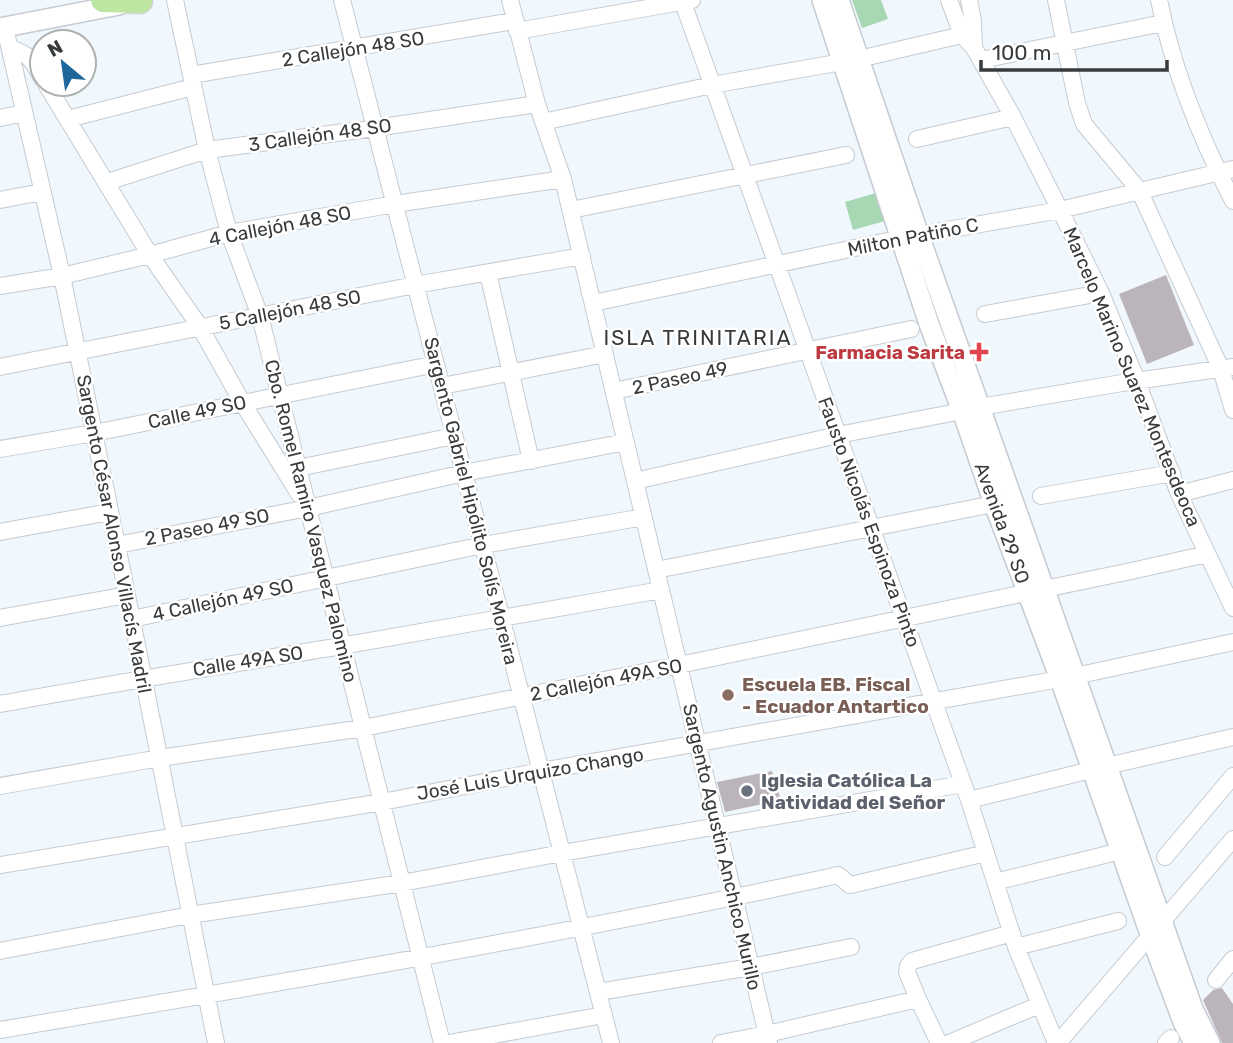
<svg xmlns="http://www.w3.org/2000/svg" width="1233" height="1043" font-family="Rubik,sans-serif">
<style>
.green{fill:#a8d7b4}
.building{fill:#bbb5bb}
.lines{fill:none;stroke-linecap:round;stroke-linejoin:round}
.minor-casing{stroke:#c5cbd1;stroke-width:18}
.tertiary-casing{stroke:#c5cbd1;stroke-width:22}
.trunk-casing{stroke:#d3d4d4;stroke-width:27}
.minor{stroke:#fff;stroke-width:16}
.tertiary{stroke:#fff;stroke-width:19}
.trunk{stroke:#bee6a3;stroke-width:24}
.health-dot{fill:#e0444e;stroke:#fff;stroke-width:2.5}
.education-dot{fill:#8d6e63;stroke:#fff;stroke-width:2.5}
.worship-dot{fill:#6b7280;stroke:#fff;stroke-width:2.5}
.labels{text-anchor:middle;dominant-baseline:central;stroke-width:5;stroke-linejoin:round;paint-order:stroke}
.street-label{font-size:19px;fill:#383b3d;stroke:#fff}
.health-label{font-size:19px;font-weight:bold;fill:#be3a42;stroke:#fff;text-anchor:end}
.education-label{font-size:19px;font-weight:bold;fill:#785e54;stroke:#fff;text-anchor:start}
.worship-label{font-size:19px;font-weight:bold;fill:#5b616d;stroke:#fff;text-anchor:start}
.neighbourhood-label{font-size:21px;letter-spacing:2px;fill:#383b3d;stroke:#fff}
</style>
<rect width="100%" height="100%" fill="#f1f8fd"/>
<!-- green -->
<path class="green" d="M852,0H881L888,19L862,28Z
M876,193L885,221L853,230L845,202Z"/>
<!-- building -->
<path class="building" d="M1166,275L1194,345L1147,364L1119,294Z
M772,771L781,800L725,812L717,782Z
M1222,988L1233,1004V1043H1222L1203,1000L1213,990Z"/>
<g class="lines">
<!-- minor casing -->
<g class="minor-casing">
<path id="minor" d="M175,0L207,150L229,233L260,316L442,1043
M342,0L611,1043
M510,0L537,104L563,179L769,1043
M682,0L969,800L1016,947L1056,1043
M949,0L962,35L974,48L1013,117L1060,210L1101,293L1137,381L1179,494L1233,608
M969,0L973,21L974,48
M1056,0L1077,103L1084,124L1139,190L1221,369L1233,410
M1159,0C1173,71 1200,137 1233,201
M5,28L62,276L117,545L216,1043
M517,31L692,0
M10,48C31,55 31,59 42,78
M859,59L962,35
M981,60L1163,23
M191,75L514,21
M46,84L150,255L200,327L242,402L299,494
M0,118L24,113
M68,119L193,87
M543,122L712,85L842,62
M917,139L1013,117
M107,182L207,150L375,128L537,104
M0,200L42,192
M571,210L846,155
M488,273L531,461
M0,286L62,276L150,255L229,233L395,204L563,179
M593,303L902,238L1060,210L1233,169
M985,314L1101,293
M0,367L415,285L582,256
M442,386L605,354
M614,391L911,329
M980,407L1122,383L1233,367
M0,449L94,433L436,364
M298,468L454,436
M635,481L838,435L962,411
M1179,494L1233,480
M1041,496L1172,473
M0,532L110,512
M117,545L308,508L464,473L626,442
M656,570L994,504
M0,618L127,595
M132,619L483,545L644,517
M1075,676L1233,642
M0,704C114,683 227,665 341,646C448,628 554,608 661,590
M1107,766L1233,737
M0,786L160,758L363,728L679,665L1136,570L1207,554
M969,800L1091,770
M1165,857L1233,776
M0,865L382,802L541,771L1060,679
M995,882L1121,851
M1016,947L1118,921
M0,951L190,915L402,883L562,853L963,784
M1216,980L1233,959
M598,992L751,967L851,947
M0,1030C279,983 557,936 834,876L838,875L850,885L855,884L986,853
M449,1043L604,1015
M721,1043L767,1034L918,999
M939,1043L918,999L907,972L908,966L912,961L1012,933
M949,1043L1039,1005
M1058,1043L1233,839
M1166,1043L1171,1038"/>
</g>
<!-- tertiary casing -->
<g class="tertiary-casing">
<path id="tertiary" d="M822,0L929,324L962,411L994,504L1060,679L1151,937L1183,1022L1194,1043
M839,0L919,235L1162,921L1193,1009L1210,1043
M0,28L119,5"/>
</g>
<!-- trunk casing -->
<g class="trunk-casing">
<path id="trunk" d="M103,0L140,1"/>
</g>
<!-- minor -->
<use href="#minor" class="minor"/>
<!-- tertiary -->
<use href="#tertiary" class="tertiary"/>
<!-- trunk -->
<use href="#trunk" class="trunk"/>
</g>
<!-- markers -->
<path class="health-dot" d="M975.5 341.5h7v7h7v7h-7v7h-7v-7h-7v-7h7z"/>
<circle class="education-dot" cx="728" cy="695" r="7"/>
<circle class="worship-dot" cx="747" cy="791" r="7"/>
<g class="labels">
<!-- street labels -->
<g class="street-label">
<text transform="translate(353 49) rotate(-9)">2 Callejón 48 SO</text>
<text transform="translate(320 135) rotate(-8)">3 Callejón 48 SO</text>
<text transform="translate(280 226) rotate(-11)">4 Callejón 48 SO</text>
<text transform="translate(913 237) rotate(-11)">Milton Patiño C</text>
<text transform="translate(290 310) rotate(-11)">5 Callejón 48 SO</text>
<text transform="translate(1132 377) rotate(67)">Marcelo Marino Suarez Montesdeoca</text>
<text transform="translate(680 378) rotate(-12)">2 Paseo 49</text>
<text transform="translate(197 412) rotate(-12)">Calle 49 SO</text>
<text transform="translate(471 501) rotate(76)">Sargento Gabriel Hipólito Solís Moreira</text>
<text transform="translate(311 521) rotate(76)">Cbo. Romel Ramiro Vasquez Palomino</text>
<text transform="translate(869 522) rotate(70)">Fausto Nicolás Espinoza Pinto</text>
<text transform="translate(1002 523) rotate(70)">Avenida 29 SO</text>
<text transform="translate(207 527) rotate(-11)">2 Paseo 49 SO</text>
<text transform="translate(114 534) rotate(79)">Sargento César Alonso Villacís Madril</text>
<text transform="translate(223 600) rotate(-12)">4 Callejón 49 SO</text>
<text transform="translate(248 661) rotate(-9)">Calle 49A SO</text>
<text transform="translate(606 680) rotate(-11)">2 Callejón 49A SO</text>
<text transform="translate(530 774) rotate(-10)">José Luis Urquizo Chango</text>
<text transform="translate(722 847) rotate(77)">Sargento Agustin Anchico Murillo</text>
</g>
<!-- health labels -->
<g class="health-label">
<text x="965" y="352">Farmacia Sarita</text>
</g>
<!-- education labels -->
<g class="education-label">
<text x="742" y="684">Escuela EB. Fiscal<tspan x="742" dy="22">- Ecuador Antartico</tspan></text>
</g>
<!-- worship labels -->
<g class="worship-label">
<text x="761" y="780">Iglesia Católica La<tspan x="761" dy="22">Natividad del Señor</tspan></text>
</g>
<!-- neighbourhood labels -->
<g class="neighbourhood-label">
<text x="698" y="337">ISLA TRINITARIA</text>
</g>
</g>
<!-- north arrow -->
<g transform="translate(63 63) rotate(331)"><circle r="33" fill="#ffffff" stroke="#afb1b1" stroke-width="2"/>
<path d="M0-5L12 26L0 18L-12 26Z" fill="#1f679b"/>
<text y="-10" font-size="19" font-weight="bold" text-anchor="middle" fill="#383b3d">N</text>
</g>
<!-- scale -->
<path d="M981 60v10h186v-10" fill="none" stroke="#383b3d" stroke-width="3.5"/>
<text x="992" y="60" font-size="21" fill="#383b3d" stroke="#ffffff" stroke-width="5" paint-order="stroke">100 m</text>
</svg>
